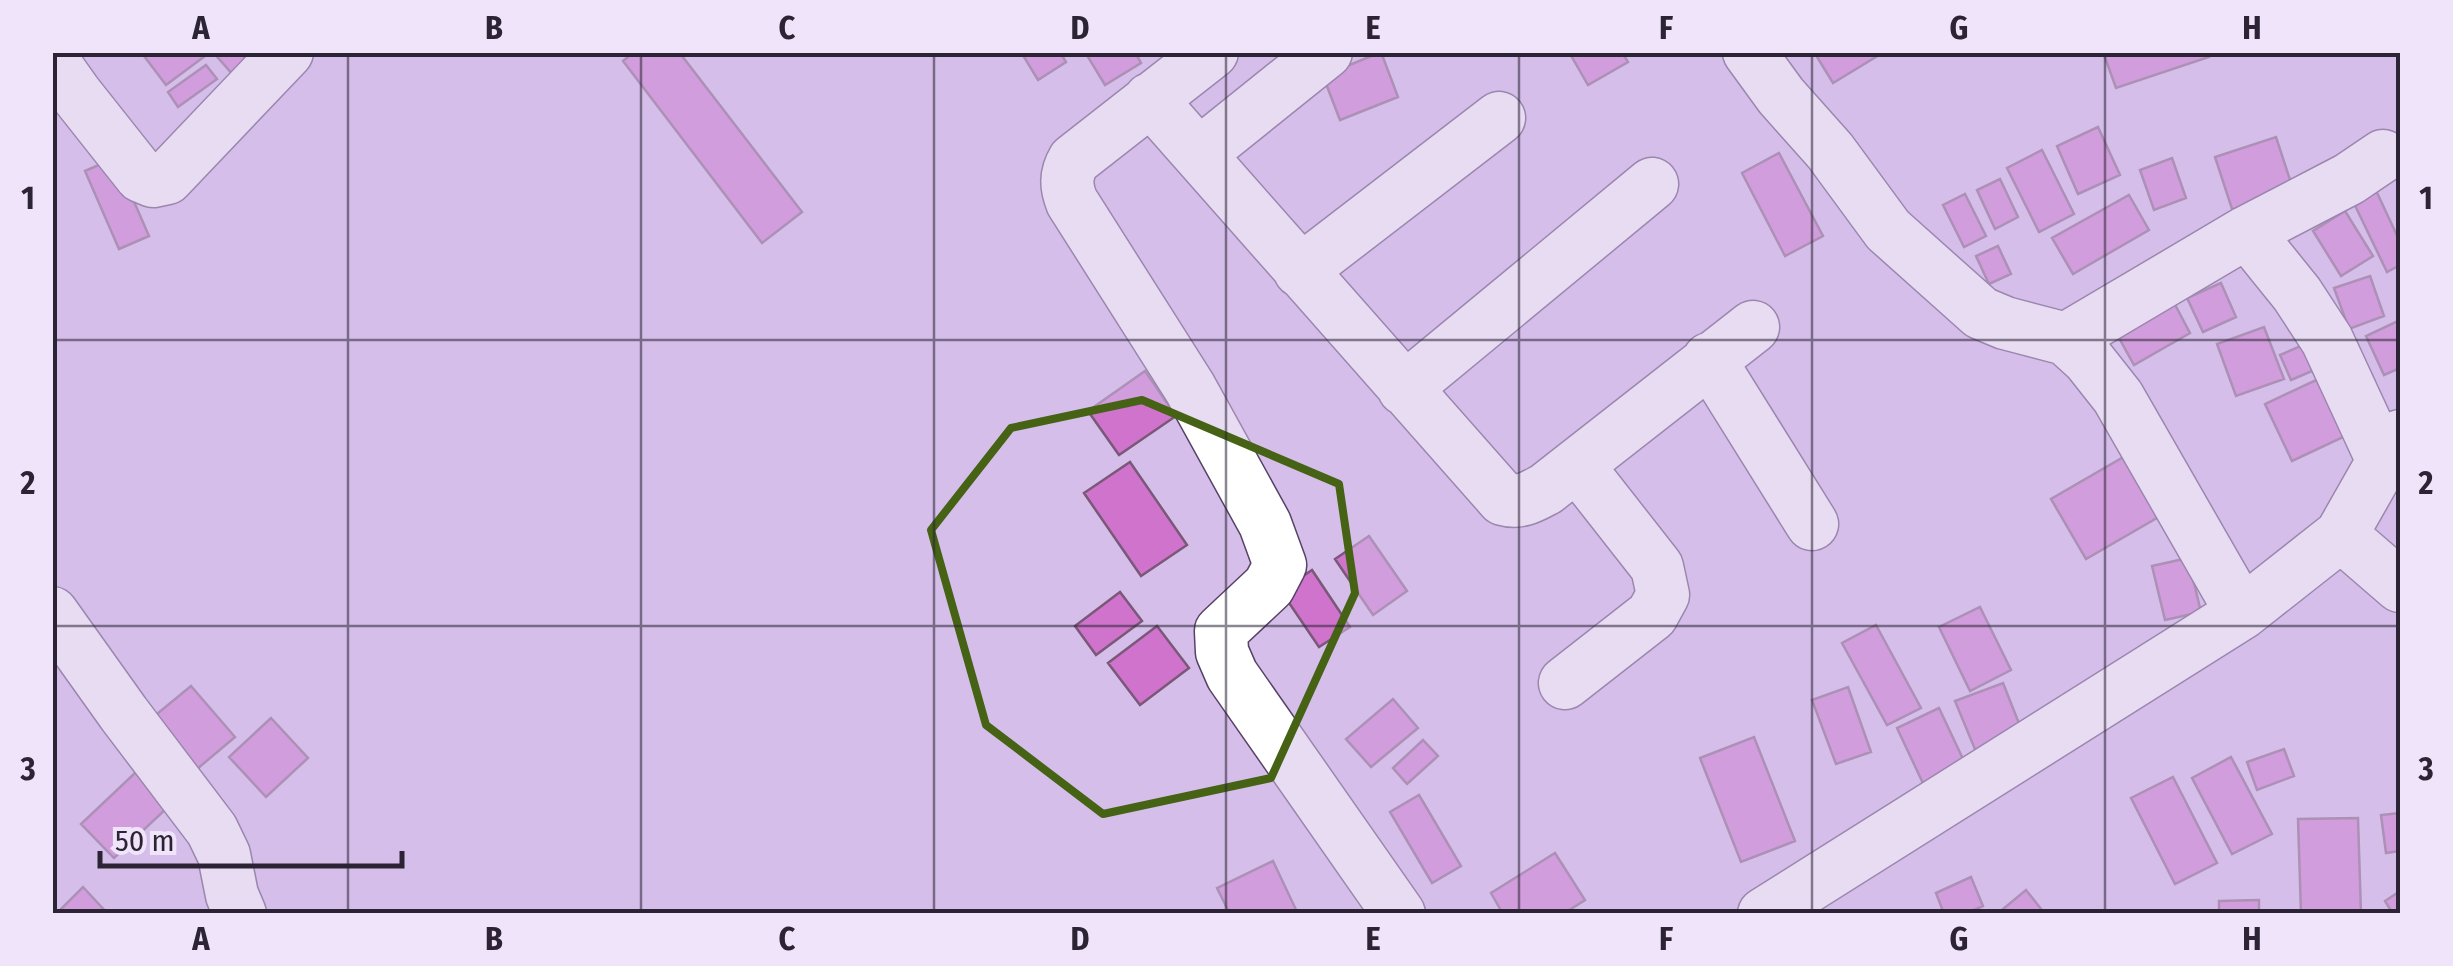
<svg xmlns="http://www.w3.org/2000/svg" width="2453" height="966" font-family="'Fira Sans Condensed',sans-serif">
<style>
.building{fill:#cf73cd;stroke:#7a5878;stroke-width:2.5}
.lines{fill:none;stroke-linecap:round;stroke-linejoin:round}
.minor-casing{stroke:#564267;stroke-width:55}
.minor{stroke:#fff;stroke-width:52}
.marked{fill:none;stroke:#456215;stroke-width:8;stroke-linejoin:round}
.grid{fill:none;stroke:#2c2434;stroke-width:2.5;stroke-opacity:0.55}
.neatline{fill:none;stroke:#2c2434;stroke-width:4}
.grid-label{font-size:32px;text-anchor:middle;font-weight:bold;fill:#2c2434}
</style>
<rect width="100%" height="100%" fill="#d5bfea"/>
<!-- building -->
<path class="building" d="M141,52H202L205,56L166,85Z
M213,52H240L249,63L234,76Z
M634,52H679L802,212L762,243L623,61Z
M1021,52H1060L1066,62L1038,80Z
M1085,52H1135L1141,63L1105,85Z
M1381,52L1398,97L1340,120L1323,76Z
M1569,52H1622L1628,62L1588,85Z
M1814,52H1884L1833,83Z
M2103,52H2208L2209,57L2116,88Z
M206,65L217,79L178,107L168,92Z
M2098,127L2120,175L2078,194L2057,146Z
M2276,137L2294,192L2233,212L2215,157Z
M2042,150L2074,214L2039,232L2007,168Z
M1779,153L1823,236L1785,256L1742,173Z
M115,158L149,236L119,249L85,171Z
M2172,158L2186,198L2154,210L2140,170Z
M2000,179L2018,217L1995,229L1977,190Z
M2373,184L2400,242V265L2387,272L2350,195Z
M1965,194L1986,236L1964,247L1943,205Z
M2129,195L2149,230L2073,274L2052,238Z
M2345,211L2373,256L2341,276L2313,231Z
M1998,246L2011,274L1989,284L1976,256Z
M2370,276L2384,316L2349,329L2334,288Z
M2221,283L2236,317L2203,332L2187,298Z
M2171,297L2190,333L2134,365L2114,329Z
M2400,320V368L2384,375L2366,336Z
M2264,327L2284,379L2236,396L2217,344Z
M2322,337L2333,362L2291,380L2280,355Z
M1145,371L1176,416L1119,455L1088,411Z
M2327,375L2354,432L2292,461L2265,404Z
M2127,455L2162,515L2086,559L2051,499Z
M1130,462L1187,545L1141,576L1084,493Z
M1369,536L1407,591L1373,615L1335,559Z
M2188,558L2201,612L2165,620L2152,566Z
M1312,570L1350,627L1319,647L1281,591Z
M1120,592L1142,621L1096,655L1075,626Z
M1980,607L2011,670L1970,691L1939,627Z
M1876,625L1921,708L1887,725L1842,643Z
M1157,626L1189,668L1140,705L1108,663Z
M2003,683L2026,741L1979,759L1955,701Z
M191,686L235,737L190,775L146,723Z
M1848,687L1871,752L1836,764L1812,700Z
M1393,699L1418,728L1371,767L1346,739Z
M1939,708L1971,776L1929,796L1897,728Z
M271,718L308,758L266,797L229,757Z
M1754,737L1795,841L1741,862L1700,758Z
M1423,740L1438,756L1407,784L1393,768Z
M2284,749L2294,776L2257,790L2247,762Z
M2231,757L2272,834L2232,854L2192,778Z
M136,772L169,806L114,858L81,824Z
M2173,777L2217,863L2175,884L2131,798Z
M1419,795L1461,866L1432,883L1390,812Z
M2400,813V851L2386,853L2381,815Z
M2358,818L2361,914H2301L2298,819Z
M1555,853L1585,900L1563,914H1503L1491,893Z
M1273,861L1298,914H1230L1217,888Z
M1971,877L1983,906L1965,914H1944L1936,893Z
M83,887L108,914H56Z
M2026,890L2045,914H1997Z
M2400,891V914H2393L2385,901Z
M2259,900V914H2219V901Z"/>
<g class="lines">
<!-- minor casing -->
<g class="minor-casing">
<path id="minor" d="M1212,52L1074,160C1065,175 1066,187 1072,202L1190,388L1265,524L1280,565L1269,586L1221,631L1222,652L1232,675L1399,914
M1749,52L1781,96L1830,151L1888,230L1981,313L2005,323L2066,339L2088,359L2118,397L2242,613L2341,535L2383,461L2400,436
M52,60L76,94L141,176L153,181L167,178L287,52
M1150,99L1503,499C1520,504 1531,497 1546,489L1753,327
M1199,154L1326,52
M2247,232L2297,294L2327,340L2383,461
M1300,271L1499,118
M2066,339L2247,232L2349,179L2383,156
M1709,359L1812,524
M1404,389L1652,184
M2341,535L2400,586
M52,613L124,714L212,830L224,855L232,895L240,914
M1565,683L1652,615L1663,595L1657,567L1577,465
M1764,914L2242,613"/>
</g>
<!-- minor -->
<use href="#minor" class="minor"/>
</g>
<!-- marked area -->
<path d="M0 0H2453V966H0ZM1142,400L1339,484L1355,593L1271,778L1103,814L986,725L931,530L1011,428Z" fill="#d5bfea" fill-opacity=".55" fill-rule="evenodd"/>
<path class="marked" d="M1142,400L1339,484L1355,593L1271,778L1103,814L986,725L931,530L1011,428Z"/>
<!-- grid -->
<path class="grid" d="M348,52V914M641,52V914M934,52V914M1226,52V914M1519,52V914M1812,52V914M2105,52V914M52,340H2400M52,626H2400"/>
<!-- border -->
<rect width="2453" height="966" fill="none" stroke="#f0e4fb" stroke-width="110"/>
<!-- scale -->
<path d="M100 851v15h302v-15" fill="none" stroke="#2c2434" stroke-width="5"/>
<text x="115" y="851" font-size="30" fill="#2c2434" stroke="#f0e4fb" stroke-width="8" paint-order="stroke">50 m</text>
<rect x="55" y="55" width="2343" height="856" class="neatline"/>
<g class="grid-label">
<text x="201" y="39">A</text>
<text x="494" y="39">B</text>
<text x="787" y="39">C</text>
<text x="1080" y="39">D</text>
<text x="1373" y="39">E</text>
<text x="1666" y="39">F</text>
<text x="1959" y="39">G</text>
<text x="2252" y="39">H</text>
<text x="28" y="209">1</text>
<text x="2426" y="209">1</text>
<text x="28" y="494">2</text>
<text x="2426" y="494">2</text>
<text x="28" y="780">3</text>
<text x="2426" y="780">3</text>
<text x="201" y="950">A</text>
<text x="494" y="950">B</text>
<text x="787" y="950">C</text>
<text x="1080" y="950">D</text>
<text x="1373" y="950">E</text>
<text x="1666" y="950">F</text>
<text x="1959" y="950">G</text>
<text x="2252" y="950">H</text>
</g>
</svg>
